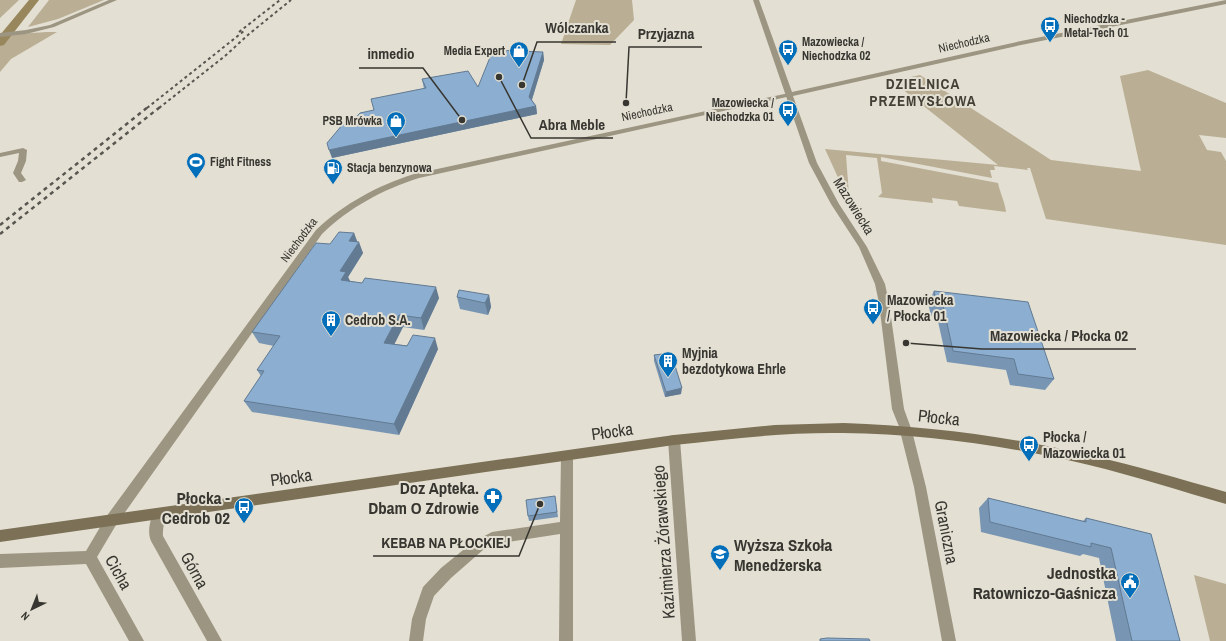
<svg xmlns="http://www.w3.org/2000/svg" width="1226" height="641" font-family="'Archivo Narrow',sans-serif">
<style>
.green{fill:#baaf94}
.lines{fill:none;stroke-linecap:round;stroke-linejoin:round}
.river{fill:#98875d;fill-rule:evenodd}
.minor{fill:#9c9582;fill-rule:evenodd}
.tertiary{fill:#9c9582;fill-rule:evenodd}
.secondary{fill:#7c7156;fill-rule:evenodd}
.rail-far1{stroke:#585650;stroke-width:2;stroke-dasharray:3 3;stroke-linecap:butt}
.rail{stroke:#585650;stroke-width:2.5;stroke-dasharray:4 4;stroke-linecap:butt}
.wall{fill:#7896b3}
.shaded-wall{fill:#627a92}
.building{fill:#8caed0;stroke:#627a92}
.labels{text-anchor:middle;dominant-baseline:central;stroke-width:4;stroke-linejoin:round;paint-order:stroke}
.far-poi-label{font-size:12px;font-weight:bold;fill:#373631;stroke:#e3dfd2;text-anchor:start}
.far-street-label{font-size:12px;fill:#373631;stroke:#e3dfd2}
.street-label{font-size:14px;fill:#373631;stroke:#e3dfd2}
.poi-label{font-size:14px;font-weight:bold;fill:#373631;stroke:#e3dfd2;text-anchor:start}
.far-district-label{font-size:15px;font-weight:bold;letter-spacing:1px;fill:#444036;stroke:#e3dfd2}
.near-street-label{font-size:17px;fill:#373631;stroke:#e3dfd2}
.near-poi-label{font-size:17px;font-weight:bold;fill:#373631;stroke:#e3dfd2;text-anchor:end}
.leader{fill:none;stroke:#373631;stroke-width:1.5}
.callout-dot{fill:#373631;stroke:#e3dfd2;stroke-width:1.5}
.callout-label{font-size:15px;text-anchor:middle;font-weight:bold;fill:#373631;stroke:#e3dfd2;stroke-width:4;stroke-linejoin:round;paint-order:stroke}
</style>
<rect width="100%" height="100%" fill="#e3dfd2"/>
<!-- green -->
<path class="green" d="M0,0H19L0,18Z
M49,0H104L58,19L28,27Z
M576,0H632L634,20L610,45L561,44Z
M47,32H57L11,59L0,72V35Z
M1148,70L1226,103V138L1199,135L1207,150L1221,152L1226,161V245L1046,219L1030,168H1027L1028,170L994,166L995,170H990L992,178L881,157V161L998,183C1000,193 1005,202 1006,212L959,206L957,201L932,198L933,203L878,197L882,193L877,158L846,155L849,195H846L825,149L998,165L892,81L920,75L1051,160L1141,171L1120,76Z
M1194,575L1226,584V641H1210Z"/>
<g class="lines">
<!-- river -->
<path class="river" d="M29,0H39L4,45L0,46V35Z"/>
<!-- minor -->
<path class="minor" d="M109,0H117L54,27L26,34L0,37V33L26,30L50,25Z
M789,93L791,94V96L419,178C382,190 350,207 322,234L116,525L97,557L144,641H129L86,564L0,568V554L86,551L106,517L316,230C345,203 377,186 414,174Z
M23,148L27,150L26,161L21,173L26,180L22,182H19L13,173L18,161L19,153L0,157V153Z
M906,426L910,428L912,431L926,487L956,641H942L914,487L900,431L902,428Z
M674,435L678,436L680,440L696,641H682L668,440L670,436Z
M567,451L571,452L573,456V641H559L560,534L494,544L483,550L451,578L434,596L426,619L423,641H409L412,619L423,587L441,568L473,542L492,532L560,522L561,456L563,452Z
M159,508L163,510C167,517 162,528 163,536L222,641H207L151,541C147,532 150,519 155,510Z"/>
<!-- tertiary -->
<path class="tertiary" d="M753,0H759L792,92L1021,41L1226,0V4L1021,45L793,96L817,163L839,204L867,247L885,284L889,303L904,409L912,431L910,434L906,436L902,434L892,409L879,303L875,284L859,247L831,204L809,163Z"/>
<!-- secondary -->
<path class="secondary" d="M844,423C927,426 1008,436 1088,455C1135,465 1180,479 1226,492V504C1180,491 1135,476 1089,465C1009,446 926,434 843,433C786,432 730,439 674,445L0,542V530L674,435L775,425Z"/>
<!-- rail-far1 -->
<path class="rail-far1" d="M239,32L280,0
M147,108L244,31
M159,108L225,56L249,34L291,0"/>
<!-- rail -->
<path class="rail" d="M0,225L148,107
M0,234L160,107"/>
</g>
<!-- wall -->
<path class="wall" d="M543,52L544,60L532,100L536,106L537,114L332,158L350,124L374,110L424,89L422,79L478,87Z
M354,233L357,241L363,253L348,277L350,281L439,298L424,330L403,327L394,344L438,349L399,435L252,412L244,401L261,376L257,370L274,346L259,343L252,332L330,244Z
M934,291L1054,379L1045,390L1010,385L1006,370L947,362L937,317L931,316L928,303Z
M489,295L491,307L488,315L460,309L457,297Z
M654,355L681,394L665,397L654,361Z
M555,496L558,517L529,521L528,516Z
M988,498L1083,521L1086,518L1151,534L1180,641H1116L1099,558L1083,554L1080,556L981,532L979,508Z"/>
<!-- shaded-wall -->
<path class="shaded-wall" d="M543,52L544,60L530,105L529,97Z
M536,106L537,114L332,158L329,150Z
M354,233L358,244L359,242L363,253L348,277L351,283L341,280L340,271L349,241Z
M436,287L439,298L424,330L421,318Z
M489,295L491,307L488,315L485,303Z
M399,315L403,327L389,355L384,343Z
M435,338L438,349L399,435L394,424Z
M682,388L681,394L665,397L666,392Z"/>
<!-- building -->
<path class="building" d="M493,50L543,52L529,97L536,106L329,150L327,143L343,124H350L360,113L374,110L371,99L426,88L422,79L468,71L478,87Z
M339,232L354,233L349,241L359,242L340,271L346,272L341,280L362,283L365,278L436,287L421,318L399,315L384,343L407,346L413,335L435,338L394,424L244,401L264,371L257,370L280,336L252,332L316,243L330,244Z
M459,290L489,295L485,303L457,297Z
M934,291L1028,302L1054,379L1018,374L1014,359L953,351L943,305L937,304Z
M671,353L682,388L666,392L654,355Z
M555,496L557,512L528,516L526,500Z
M988,498L1086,522V518L1151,534L1180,641H1132L1111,548L1091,543V547L990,522Z
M827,638L869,639L870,641H820V639Z"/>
<!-- icons -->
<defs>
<g id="bus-pin" transform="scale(1)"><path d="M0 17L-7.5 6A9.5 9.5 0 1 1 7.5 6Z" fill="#036fba" stroke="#e3dfd2"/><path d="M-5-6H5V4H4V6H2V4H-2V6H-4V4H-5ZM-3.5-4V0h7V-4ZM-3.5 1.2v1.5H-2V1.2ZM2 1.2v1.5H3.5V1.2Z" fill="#fff"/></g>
<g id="shop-pin" transform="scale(1)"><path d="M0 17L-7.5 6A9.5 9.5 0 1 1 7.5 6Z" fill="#036fba" stroke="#e3dfd2"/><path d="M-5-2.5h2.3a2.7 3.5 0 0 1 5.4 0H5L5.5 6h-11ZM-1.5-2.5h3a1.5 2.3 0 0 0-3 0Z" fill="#fff"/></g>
<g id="stadium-pin" transform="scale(1)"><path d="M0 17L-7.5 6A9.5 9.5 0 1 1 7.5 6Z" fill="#036fba" stroke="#e3dfd2"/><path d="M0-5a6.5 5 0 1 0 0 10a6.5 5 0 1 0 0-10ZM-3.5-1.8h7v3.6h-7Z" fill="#fff"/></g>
<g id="fuel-pin" transform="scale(1)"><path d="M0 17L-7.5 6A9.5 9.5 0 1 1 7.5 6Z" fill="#036fba" stroke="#e3dfd2"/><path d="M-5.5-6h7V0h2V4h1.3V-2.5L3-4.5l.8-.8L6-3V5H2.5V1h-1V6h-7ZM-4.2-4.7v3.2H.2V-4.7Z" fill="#fff"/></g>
<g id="building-pin" transform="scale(1)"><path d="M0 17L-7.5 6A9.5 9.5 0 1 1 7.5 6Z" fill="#036fba" stroke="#e3dfd2"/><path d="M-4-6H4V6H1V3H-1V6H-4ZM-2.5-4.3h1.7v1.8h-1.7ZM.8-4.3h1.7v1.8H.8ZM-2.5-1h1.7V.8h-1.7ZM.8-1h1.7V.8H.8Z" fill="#fff"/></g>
<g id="pharmacy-pin" transform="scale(1)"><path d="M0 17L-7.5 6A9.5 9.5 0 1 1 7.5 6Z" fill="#036fba" stroke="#e3dfd2"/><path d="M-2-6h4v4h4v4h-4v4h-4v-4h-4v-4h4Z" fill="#fff"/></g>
<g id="university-pin" transform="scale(1)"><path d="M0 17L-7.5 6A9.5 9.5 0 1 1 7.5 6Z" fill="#036fba" stroke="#e3dfd2"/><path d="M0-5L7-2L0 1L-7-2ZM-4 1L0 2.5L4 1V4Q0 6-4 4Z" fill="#fff"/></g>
<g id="civic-pin" transform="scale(1)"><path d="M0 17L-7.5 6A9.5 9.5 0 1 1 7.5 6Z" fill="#036fba" stroke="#e3dfd2"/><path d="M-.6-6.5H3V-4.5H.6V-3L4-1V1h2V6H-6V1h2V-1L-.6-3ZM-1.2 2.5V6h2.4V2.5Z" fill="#fff"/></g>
</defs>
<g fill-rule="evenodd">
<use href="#bus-pin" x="1050" y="26"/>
<use href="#bus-pin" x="788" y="49"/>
<use href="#shop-pin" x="519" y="51"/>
<use href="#bus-pin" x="788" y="110"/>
<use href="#shop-pin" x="396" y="121"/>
<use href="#stadium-pin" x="196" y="162"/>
<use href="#fuel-pin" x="333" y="168"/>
<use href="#bus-pin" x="873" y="308"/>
<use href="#building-pin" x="331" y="320"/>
<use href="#building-pin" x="668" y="361"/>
<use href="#bus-pin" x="1029" y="445"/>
<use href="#pharmacy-pin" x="493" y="497"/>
<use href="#bus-pin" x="244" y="507"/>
<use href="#university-pin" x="720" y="554"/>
<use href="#civic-pin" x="1130" y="582"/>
</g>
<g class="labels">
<!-- far-poi labels -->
<g class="far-poi-label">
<text x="1064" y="19">Niechodzka -<tspan x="1064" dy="14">Metal-Tech 01</tspan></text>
<text x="802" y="42">Mazowiecka /<tspan x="802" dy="14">Niechodzka 02</tspan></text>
<text x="505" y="51" text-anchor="end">Media Expert</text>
<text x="774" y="103" text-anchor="end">Mazowiecka /<tspan x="774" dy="14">Niechodzka 01</tspan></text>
<text x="382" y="121" text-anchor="end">PSB Mrówka</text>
<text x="210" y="162">Fight Fitness</text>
<text x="347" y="168">Stacja benzynowa</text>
</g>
<!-- far-street labels -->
<g class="far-street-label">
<text transform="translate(964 43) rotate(-13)">Niechodzka</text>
<text transform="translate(647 112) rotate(-12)">Niechodzka</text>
<text transform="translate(299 240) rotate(-53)">Niechodzka</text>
</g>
<!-- street labels -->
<g class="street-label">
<text transform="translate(854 206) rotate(58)">Mazowiecka</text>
</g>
<!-- poi labels -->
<g class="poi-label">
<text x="887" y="300">Mazowiecka<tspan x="887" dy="16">/ Płocka 01</tspan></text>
<text x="345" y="320">Cedrob S.A.</text>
<text x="682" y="353">Myjnia<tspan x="682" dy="16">bezdotykowa Ehrle</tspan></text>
<text x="1043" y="437">Płocka /<tspan x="1043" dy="16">Mazowiecka 01</tspan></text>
</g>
<!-- far-district labels -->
<g class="far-district-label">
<text x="923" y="83">DZIELNICA<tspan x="923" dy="17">PRZEMYSŁOWA</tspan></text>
</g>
<!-- near-street labels -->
<g class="near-street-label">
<text transform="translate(939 417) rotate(6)">Płocka</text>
<text transform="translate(612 431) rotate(-8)">Płocka</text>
<text transform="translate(291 477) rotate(-8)">Płocka</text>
<text transform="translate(947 532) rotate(79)">Graniczna</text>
<text transform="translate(663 542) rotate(-94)">Kazimierza Żórawskiego</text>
<text transform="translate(195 570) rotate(61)">Górna</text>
<text transform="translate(119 572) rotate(61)">Cicha</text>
</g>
<!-- near-poi labels -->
<g class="near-poi-label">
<text x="479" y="487">Doz Apteka.<tspan x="479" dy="20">Dbam O Zdrowie</tspan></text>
<text x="230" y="497">Płocka -<tspan x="230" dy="20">Cedrob 02</tspan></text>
<text x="734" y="544" text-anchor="start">Wyższa Szkoła<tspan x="734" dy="20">Menedżerska</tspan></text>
<text x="1116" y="572">Jednostka<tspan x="1116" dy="20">Ratowniczo-Gaśnicza</tspan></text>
</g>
</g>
<!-- callouts -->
<path class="leader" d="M522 85L537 42H616M626 103L629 47H702M462 120L423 68H359M499 77L531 138H613M906 343L982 349H1136M540 504L519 556H373"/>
<g class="callout-dot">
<circle cx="522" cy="85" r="4"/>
<circle cx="626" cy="103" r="4"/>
<circle cx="462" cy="120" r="4"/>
<circle cx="499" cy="77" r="4"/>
<circle cx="906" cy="343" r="4"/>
<circle cx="540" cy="504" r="4"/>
</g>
<g class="callout-label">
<text x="577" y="33">Wólczanka</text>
<text x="666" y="39">Przyjazna</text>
<text x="391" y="59">inmedio</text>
<text x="572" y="130">Abra Meble</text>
<text x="1059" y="341">Mazowiecka / Płocka 02</text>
<text x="446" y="548">KEBAB NA PŁOCKIEJ</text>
</g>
<!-- north arrow -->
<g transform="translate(32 609) rotate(223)" stroke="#e3dfd2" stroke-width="3" paint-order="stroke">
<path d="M0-3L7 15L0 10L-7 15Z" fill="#373631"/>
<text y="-6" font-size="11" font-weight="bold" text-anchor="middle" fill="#373631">N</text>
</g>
</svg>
